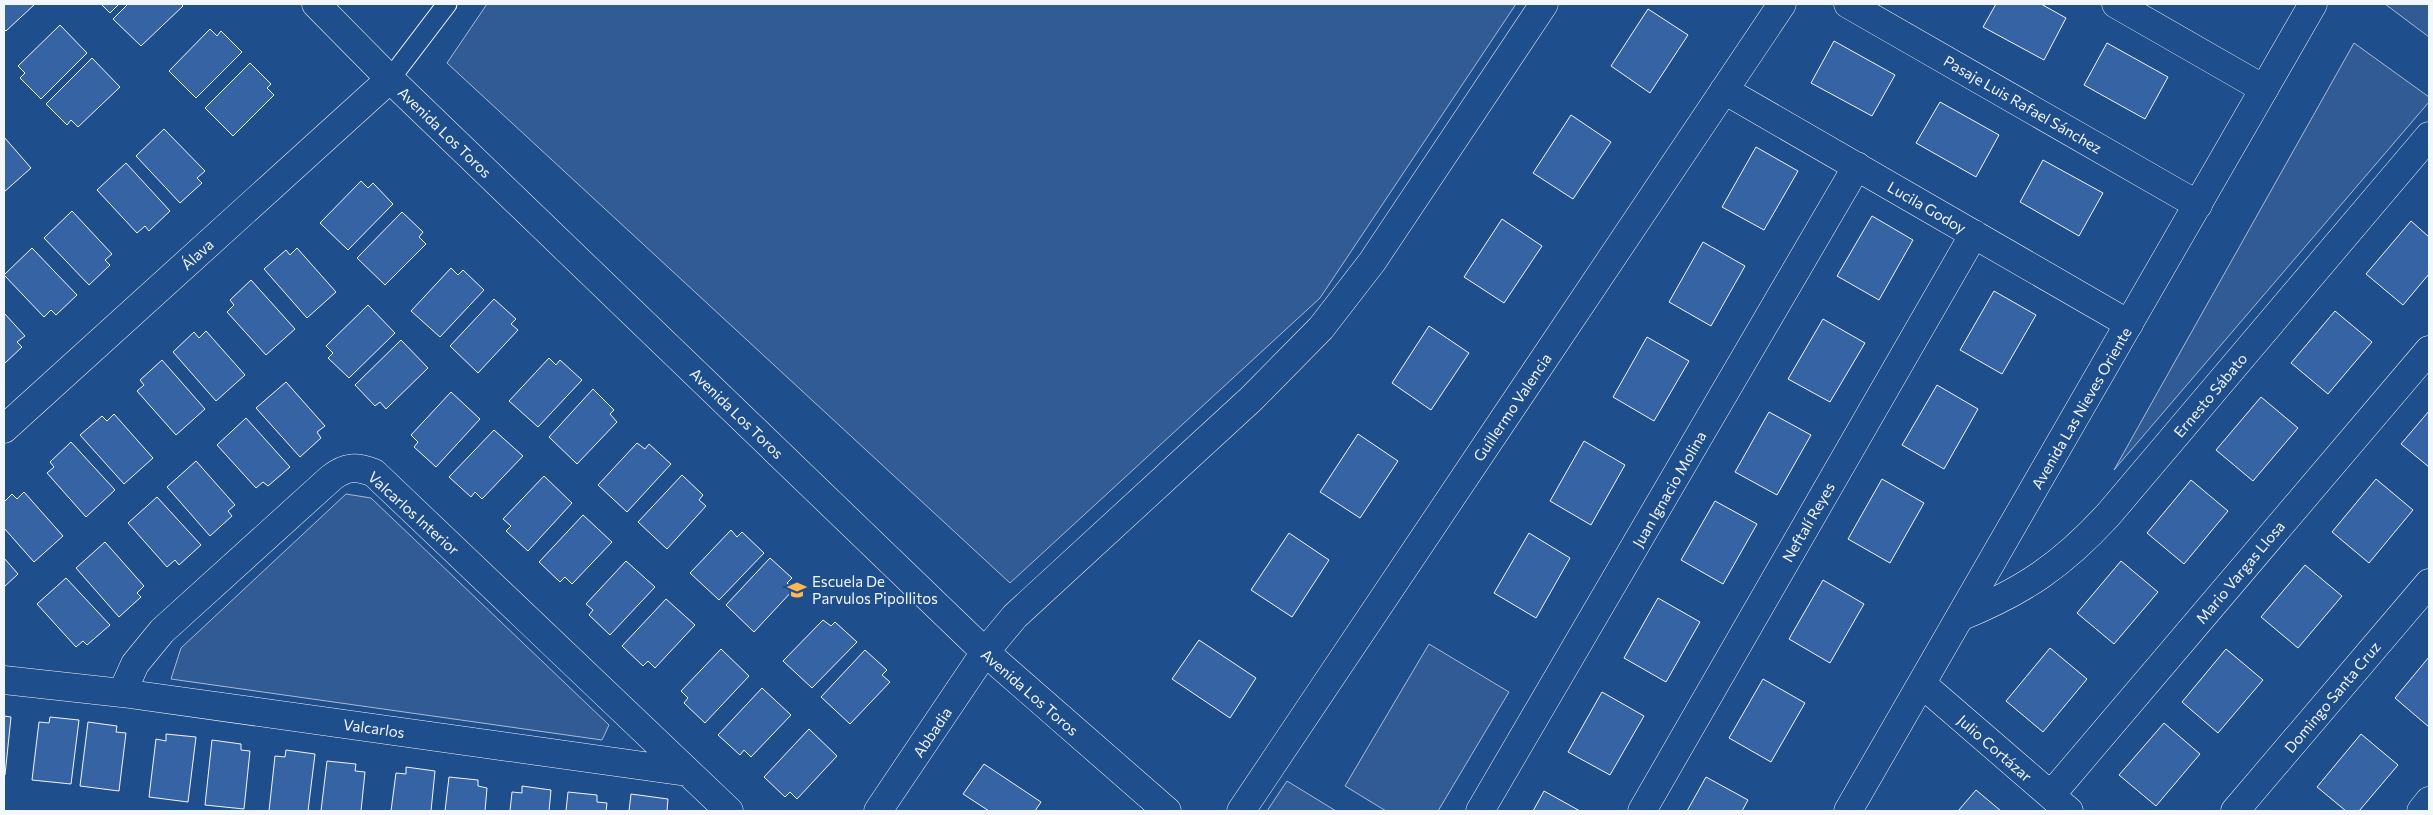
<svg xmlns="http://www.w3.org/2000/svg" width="2433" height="815" font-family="Commissioner,sans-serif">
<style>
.built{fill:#305b95;stroke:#a8bbd7}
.building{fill:#3563a3;stroke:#f2f6ff}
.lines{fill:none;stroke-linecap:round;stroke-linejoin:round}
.service-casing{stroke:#f2f6ff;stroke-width:21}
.minor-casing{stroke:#f2f6ff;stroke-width:29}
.tertiary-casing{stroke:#f2f6ff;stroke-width:29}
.secondary-casing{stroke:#f2f6ff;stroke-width:29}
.service{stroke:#1f4e8c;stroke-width:19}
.minor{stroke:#1f4e8c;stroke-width:28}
.tertiary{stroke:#1f4e8c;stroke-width:28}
.secondary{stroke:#1f4e8c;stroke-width:28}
.labels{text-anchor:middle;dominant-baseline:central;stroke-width:4;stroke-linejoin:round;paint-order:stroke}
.street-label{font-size:15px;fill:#f2f6ff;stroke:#1f4e8c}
.poi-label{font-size:15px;fill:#f2f6ff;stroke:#1f4e8c;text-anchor:start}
</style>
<rect width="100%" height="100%" fill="#1f4e8c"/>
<!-- built -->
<path class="built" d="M487,4H1516L1320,298L1010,583L447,63Z
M2385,4H2429V37Z
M2354,43L2429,97V102L2114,470Z
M346,494L371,498L609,725L602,740L171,679L181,648Z
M1429,644L1509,692L1438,811H1386L1345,786Z
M1287,781L1336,811H1267Z"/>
<!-- building -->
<path class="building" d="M4,4H35L6,31L4,29Z
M101,4H119L110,13Z
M128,4H181L183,6L141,46L113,19Z
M1996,4H2041L2066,18L2044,60L1983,27Z
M1648,9L1688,35L1650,93L1611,66Z
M60,25L87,53L41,99L20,78L25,73L18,66Z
M210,29L217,36L221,31L242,52L196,98L169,71Z
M1834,41L1895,75L1872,116L1811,83Z
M2107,43L2168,77L2145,119L2084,85Z
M92,58L120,87L78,127L71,120L67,125L46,104Z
M250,63L271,84L267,88L274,95L233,136L205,108Z
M1940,102L1999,135L1976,177L1916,143Z
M1571,115L1611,142L1573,199L1533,173Z
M164,129L205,171L197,178L202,183L180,203L136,156Z
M4,137L31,168L4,192Z
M1756,147L1798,171L1764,230L1722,207Z
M2043,160L2103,193L2079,236L2020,202Z
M126,163L170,211L149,231L145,226L137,233L97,190Z
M361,181L368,188L373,183L393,204L348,250L320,223Z
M72,211L112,254L105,260L110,265L89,285L44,238Z
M402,212L423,232L419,237L426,244L385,285L357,258Z
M1872,216L1913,240L1879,300L1837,276Z
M1502,219L1542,246L1504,303L1464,277Z
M2411,221L2429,237V274L2403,305L2366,274Z
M1703,242L1745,266L1711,326L1669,302Z
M32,248L77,295L56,315L51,310L44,317L4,275Z
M297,248L336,292L307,318L264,269L286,250L290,255Z
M451,268L458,275L463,270L484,290L440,337L411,311Z
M251,280L295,329L266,355L227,312L234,305L230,300Z
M1994,291L2036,315L2002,374L1960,350Z
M494,299L516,319L511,324L518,330L478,373L450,346Z
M368,305L395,333L349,378L328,358L333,353L326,346Z
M2335,311L2372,342L2328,394L2291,363Z
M4,313L25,336L17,342L22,347L4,364Z
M1823,319L1865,343L1830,402L1788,379Z
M1429,326L1469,353L1431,410L1392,383Z
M206,331L245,375L216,401L173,352L194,332L199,338Z
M1647,337L1689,361L1654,421L1613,397Z
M401,340L428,368L386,409L380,402L375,406L355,385Z
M549,358L556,365L560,360L582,380L538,427L509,401Z
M162,360L205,409L176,435L137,391L144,385L140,380Z
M286,382L325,426L317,432L321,438L300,457L256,408Z
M1937,385L1978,409L1944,469L1902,445Z
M593,389L614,410L610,414L617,422L577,464L549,437Z
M451,392L480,419L436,467L414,447L418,442L411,435Z
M2261,397L2298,428L2253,481L2216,450Z
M2429,411V467L2401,444Z
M1769,412L1811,435L1777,495L1735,472Z
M114,414L153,458L124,484L80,435L102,416L107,421Z
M246,418L290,467L268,486L263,482L256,488L217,445Z
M494,430L523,456L482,499L475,492L471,497L449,477Z
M1358,434L1398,461L1360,518L1320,492Z
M1584,441L1625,465L1591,525L1550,501Z
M71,442L115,490L86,517L47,473L54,467L50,462Z
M637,443L645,449L649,444L671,464L627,512L598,485Z
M196,461L235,505L228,511L232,516L210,536L167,487Z
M682,475L703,495L699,500L706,506L667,549L638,522Z
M544,476L572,503L528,551L506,531L511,526L503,519Z
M1882,479L1924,503L1890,563L1848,539Z
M2376,479L2413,510L2369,563L2332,532Z
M2191,480L2228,511L2184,564L2147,533Z
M24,492L63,536L34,562L4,528V502L12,494L17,499Z
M157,497L201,545L179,565L175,560L167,567L128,523Z
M1715,501L1757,524L1723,584L1681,560Z
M583,515L612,542L572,584L565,577L560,582L539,562Z
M731,530L737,537L742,532L764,553L719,600L690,573Z
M1289,533L1329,560L1292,617L1251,590Z
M1529,533L1570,558L1536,618L1494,593Z
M105,542L144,586L137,593L141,597L119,617L76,568Z
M4,558L18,574L4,587Z
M770,558L792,578L787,583L794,589L754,632L726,605Z
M626,561L655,587L610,635L589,615L593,610L586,604Z
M2121,561L2158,592L2114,644L2077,613Z
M2305,565L2342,596L2298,648L2261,617Z
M66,578L110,625L87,645L83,641L76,647L37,604Z
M1823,580L1864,604L1830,663L1789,639Z
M1658,598L1700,622L1666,682L1624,658Z
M666,599L695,625L655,668L648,661L643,666L622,646Z
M823,620L831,626L835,622L857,642L812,688L783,661Z
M1199,640L1256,678L1230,718L1172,679Z
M2050,648L2087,679L2043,732L2006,701Z
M721,649L749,676L705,723L684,703L688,698L681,691Z
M2226,649L2263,680L2218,733L2182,702Z
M865,650L887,670L882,675L890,682L850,724L821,697Z
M2429,657V727L2395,698Z
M1763,679L1805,703L1771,762L1729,738Z
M762,688L791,715L751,757L744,750L740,755L718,735Z
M1602,692L1644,716L1610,775L1568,752Z
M4,716L11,717L5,775H4Z
M50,717L79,720L71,784L32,780L39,722L49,723Z
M88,722L117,726L116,732L126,733L119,791L80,786Z
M2164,723L2200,754L2156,806L2119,775Z
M809,729L837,756L797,799L790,792L785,797L764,777Z
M166,734L196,737L188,802L149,797L156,739L166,741Z
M2361,734L2398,765L2359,811H2346L2317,787Z
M212,740L241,744V750L250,751L244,809L205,805Z
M286,750L315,754L308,811H269L275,756L285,757Z
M327,761L356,764L355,771L365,772L361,811H321Z
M984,764L1041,802L1035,811H989L963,794Z
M406,767L435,771L431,811H391L396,773L406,774Z
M449,777L478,780V786L487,788L485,811H445Z
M1706,777L1748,800L1742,811H1687Z
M522,786L551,790L549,811H510L512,792L522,793Z
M1976,790L2001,811H1958Z
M1544,791L1580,811H1533Z
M568,792L597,795V802L607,803L606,811H566Z
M631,794L668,799L667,811H629Z"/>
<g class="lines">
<!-- service casing -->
<g class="service-casing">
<path id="service" d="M390,79L447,4"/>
</g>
<!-- minor casing -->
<g class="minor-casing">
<path id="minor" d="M1848,4L2198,205
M2116,4L2264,89
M1724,90L2129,324
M4,429L390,79
M1960,617C2024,591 2062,565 2108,515L2429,136
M4,680L122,693L687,772
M1922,684L2069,811
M122,693L135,664L162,631L331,478C346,466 357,466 374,473L729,811
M2051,795L2429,350
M878,811L985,652L1015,616L1251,399L1321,328L1372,262L1544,4
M1241,811L1782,4
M1480,811L1857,166
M1642,811L1974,234
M2235,811L2429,583
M2421,811L2429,801"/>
</g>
<!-- tertiary casing -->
<g class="tertiary-casing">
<path id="tertiary" d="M1848,811L2313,4"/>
</g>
<!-- secondary casing -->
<g class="secondary-casing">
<path id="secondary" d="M316,4L390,79L985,652L1167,811"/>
</g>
<!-- service -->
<use href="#service" class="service"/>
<!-- minor -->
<use href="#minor" class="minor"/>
<!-- tertiary -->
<use href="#tertiary" class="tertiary"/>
<!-- secondary -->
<use href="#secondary" class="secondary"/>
</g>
<!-- icons -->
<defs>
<g id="school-bare" transform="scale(1.5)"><path d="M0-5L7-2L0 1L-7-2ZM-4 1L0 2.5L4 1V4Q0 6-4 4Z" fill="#ffb74d" stroke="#1f4e8c" stroke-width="2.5" paint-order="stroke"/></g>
</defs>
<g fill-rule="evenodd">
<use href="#school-bare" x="797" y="590"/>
</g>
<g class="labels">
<!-- street labels -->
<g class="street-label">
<text transform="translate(2023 104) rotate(30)">Pasaje Luis Rafael Sánchez</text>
<text transform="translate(445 132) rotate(44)">Avenida Los Toros</text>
<text transform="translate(1927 207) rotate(30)">Lucila Godoy</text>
<text transform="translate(197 254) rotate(-42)">Álava</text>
<text transform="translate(2210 395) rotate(-50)">Ernesto Sábato</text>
<text transform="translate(1512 407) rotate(-56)">Guillermo Valencia</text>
<text transform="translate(2081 408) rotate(-60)">Avenida Las Nieves Oriente</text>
<text transform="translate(737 413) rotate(44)">Avenida Los Toros</text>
<text transform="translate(1669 489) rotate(-60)">Juan Ignacio Molina</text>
<text transform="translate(414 513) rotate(42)">Valcarlos Interior</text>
<text transform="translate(1808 522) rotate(-60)">Neftalí Reyes</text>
<text transform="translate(2240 572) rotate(-50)">Mario Vargas Llosa</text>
<text transform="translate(1030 692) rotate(41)">Avenida Los Toros</text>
<text transform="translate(2332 697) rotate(-50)">Domingo Santa Cruz</text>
<text transform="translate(374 728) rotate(8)">Valcarlos</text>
<text transform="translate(932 732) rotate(-56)">Abbadia</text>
<text transform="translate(1995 748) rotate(41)">Julio Cortázar</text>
</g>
<!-- poi labels -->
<g class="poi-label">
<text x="812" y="581">Escuela De<tspan x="812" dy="17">Parvulos Pipollitos</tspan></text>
</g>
</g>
<!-- border -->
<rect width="2433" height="815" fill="none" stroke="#f2f6ff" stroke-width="10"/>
</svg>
